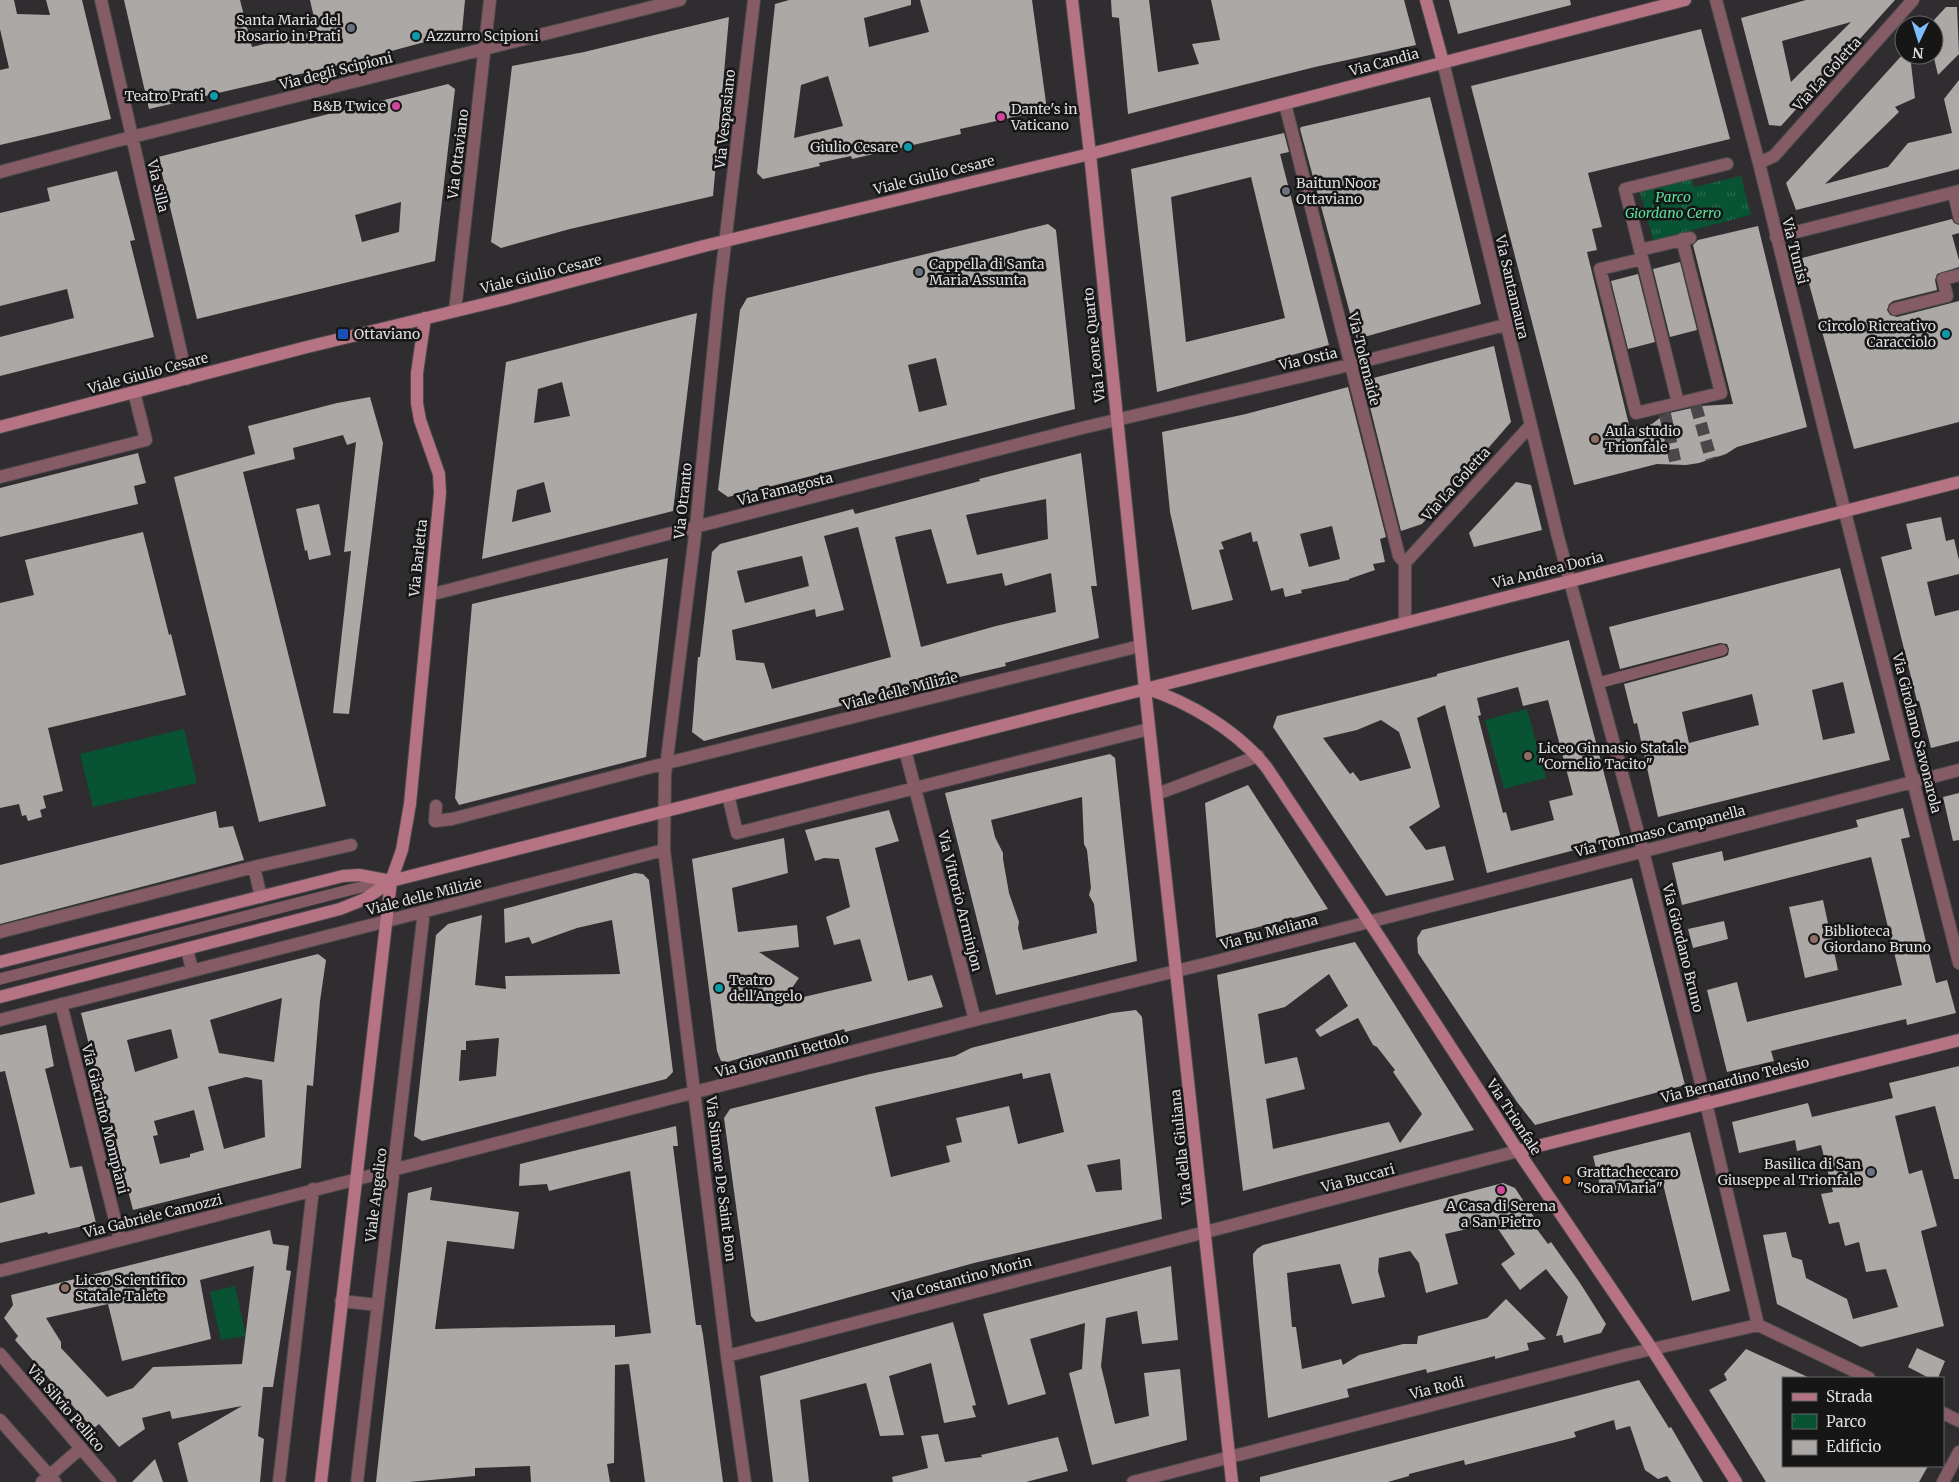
<svg xmlns="http://www.w3.org/2000/svg" width="1959" height="1482" font-family="Merriweather,serif">
<style>
.park{fill:url(#park-tufts)}
.pitch{fill:#075333}
.building{fill:#aba8a5;fill-rule:evenodd}
.lines{fill:none;stroke-linecap:round;stroke-linejoin:round}
.street-tunnel{stroke:#49474a;stroke-width:12;stroke-dasharray:12 6;stroke-linecap:butt}
.lane-casing{stroke:#4b494c;stroke-width:12}
.street-casing{stroke:#4b494c;stroke-width:14}
.secondary-casing{stroke:#4b494c;stroke-width:14}
.lane{stroke:#855b65;stroke-width:11}
.street{stroke:#855b65;stroke-width:12}
.secondary{stroke:#b67383;stroke-width:12}
.worship-dot{fill:#6b7280;stroke:#171617;stroke-width:2}
.culture-dot{fill:#0f9aa8;stroke:#171617;stroke-width:2}
.hotel-dot{fill:#d1479c;stroke:#171617;stroke-width:2}
.transit-dot{fill:#1a4fb4;stroke:#171617;stroke-width:2}
.education-dot{fill:#8d6e63;stroke:#171617;stroke-width:2}
.food-dot{fill:#e8710a;stroke:#171617;stroke-width:2}
.labels{text-anchor:middle;dominant-baseline:central;stroke-width:5;stroke-linejoin:round;paint-order:stroke}
.poi-label{font-size:14px;fill:#dedddf;stroke:#171617;text-anchor:start}
.street-label{font-size:14px;fill:#dedddf;stroke:#171617}
.park-label{font-size:14px;font-style:italic;fill:#55e09b;stroke:#171617}
</style>
<defs>
<pattern id="park-tufts" width="24" height="20" patternUnits="userSpaceOnUse" patternTransform="scale(1.25)"><rect width="24" height="20" fill="#075333"/><path d="M3 7l-1-3M5 7V3M7 7l1-3M15 17l-1-3M17 17v-4M19 17l1-3" fill="none" stroke="#2b6b50"/></pattern>
</defs>
<rect width="100%" height="100%" fill="#2f2d30"/>
<!-- park -->
<path class="park" d="M1690,172L1694,187L1741,176L1751,215L1653,240L1638,186Z"/>
<!-- pitch -->
<path class="pitch" d="M1527,709L1546,778L1504,789L1485,720Z
M184,729L197,783L93,807L80,754Z
M235,1286L246,1336L221,1340L210,1292Z"/>
<!-- building -->
<path class="building" d="M0,0H14L17,14L50,15L46,0H82L111,119L0,145V70L9,68L0,29Z
M124,0H240L252,47L317,31L310,0H465L462,32L343,64L149,109Z
M789,0H911V5L864,18L869,47L929,32L920,0H1032L1047,110L960,129L961,134L852,159L851,156L819,163L820,166L763,179L757,173L775,4ZM828,76L843,126L794,138L801,85Z
M1111,0H1149L1158,72L1199,64L1192,44L1220,40L1211,0H1404L1416,45L1315,67L1128,114L1119,18L1112,17Z
M1449,0H1570L1571,5L1458,34Z
M1806,0H1895L1781,126L1769,125L1741,18ZM1851,22L1791,82L1782,41Z
M1946,7H1957L1959,54L1938,75L1934,58V20Z
M729,17L713,196L570,229L501,248L491,242L512,66L584,52Z
M1701,29L1730,139L1588,173L1602,227L1592,229L1597,250L1587,252L1630,429L1652,424L1665,414L1701,406L1733,404L1693,245L1698,240L1758,226L1807,427L1737,447L1726,454L1699,463L1686,465L1657,464L1574,485L1471,86Z
M1904,53V55H1910L1915,98L1895,107L1899,112L1825,184L1888,167L1908,143L1952,133L1944,99L1959,80V169L1796,210L1786,183Z
M448,84L455,89L435,261L197,319L158,157ZM401,202L399,232L362,242L355,215Z
M1430,97L1481,304L1357,339L1300,129L1301,127Z
M1284,133L1289,152L1280,154L1329,345L1157,392L1131,169ZM1251,177L1285,318L1186,342L1171,197Z
M117,171L135,240L130,241L154,337L0,376V337L74,318L67,289L0,306V213L50,201L47,188Z
M1952,219L1954,223L1959,225V233L1952,235L1959,260V267L1937,274L1935,280L1937,290L1893,301L1889,304L1887,310L1890,315L1897,317L1959,301V422L1854,449L1802,258Z
M1048,224L1056,230L1075,409L728,497L718,490L740,310L747,298ZM936,358L947,405L919,412L908,365Z
M1680,262L1697,330L1670,337L1653,269Z
M1638,274L1655,342L1628,349L1611,281Z
M697,313L673,511L482,559L506,362ZM562,382L570,416L534,423L538,389ZM544,482L551,512L512,522L517,490Z
M1494,346L1511,422L1422,524L1401,531L1364,383L1367,382L1366,380Z
M1348,387L1386,537L1380,539L1385,562L1373,564L1375,570L1349,579V580L1301,590L1302,593L1285,597L1283,588L1271,591L1257,541L1253,542L1251,532L1221,542L1224,549L1219,550L1233,600L1192,610L1170,512L1162,432L1246,414ZM1332,526L1340,559L1309,567L1300,534Z
M370,397L383,443L349,714L333,713L351,551L344,552L356,442L347,445L343,435L293,448L295,459L243,472L326,806L259,822L174,477L255,454L248,426L337,403Z
M138,453L146,483L134,486L138,504L0,537V488Z
M1081,453L1097,586H1091L1099,638L1005,663L1006,666L879,696L704,741L692,732L698,657H700L712,552L720,544L853,509L855,514L980,481L979,479ZM1046,499L1048,539L977,555L966,515ZM858,527L891,657L772,689L764,663L736,660L732,630L815,609L816,617L844,610L824,536ZM931,529L947,584L1002,573L1005,586L1051,573L1056,612L996,626L921,647L895,537ZM802,556L809,586L745,603L737,571Z
M1516,482L1531,485L1542,530L1474,547L1469,533Z
M319,504L331,555L309,560L307,550L305,551L296,509Z
M1941,517L1946,541L1954,539L1959,560V574L1927,582L1935,616L1959,610V741L1931,748L1919,701H1917L1881,557L1912,549L1906,524Z
M143,532L169,635L171,634L186,695L48,728L63,791L43,796L46,808L40,810L42,817L28,821L26,815L22,816L19,804L0,808V603L34,595L25,560Z
M668,558L646,757L459,805L455,798L472,604Z
M1840,568L1890,760L1658,817L1637,723L1634,724L1624,684L1724,657L1728,655L1729,649L1727,644L1720,643L1620,669L1609,627ZM1843,682L1855,733L1823,740L1812,690ZM1752,694L1759,725L1689,743L1682,712Z
M1569,640L1621,838L1487,873L1445,705L1417,718L1440,807L1409,827L1426,850L1445,846L1454,880L1386,896L1273,727L1277,716L1437,676V674ZM1518,687L1523,706L1548,700L1573,795L1549,801L1554,820L1511,831L1506,812L1503,813L1478,716L1481,715L1477,698ZM1381,720L1399,732L1411,768L1360,781L1353,772L1350,774L1323,738L1357,730Z
M1110,754L1115,758L1137,961L996,995L945,793ZM1082,797L1084,844L1087,850L1091,888L1089,895L1094,904L1097,933L1023,950L1018,928L1019,922L1009,893L1003,859V853L995,837L991,820Z
M1248,785L1328,909L1216,938L1205,803Z
M1959,793V840L1953,841L1943,797Z
M1903,808L1910,837L1901,839L1936,983L1947,980L1956,1013L1907,1025L1906,1019L1771,1051L1774,1061L1727,1072L1707,990L1737,982L1747,1022L1902,985L1871,857L1682,905L1672,863L1722,851L1724,861L1858,827L1856,820Z
M889,810L899,841L875,848L908,981L932,975L943,1007L845,1032L844,1029L815,1037L727,1062L721,1061L717,1051L692,859L784,838L788,873L732,888L738,932L797,925L799,947L759,952L799,978L782,1002L872,981L860,939L834,945L826,917L850,907L839,859L824,858L815,861L805,830Z
M216,811L219,828L233,826L244,860L0,924V865Z
M635,873L643,874L649,880L673,1072L666,1079L422,1141L414,1136L436,935L448,924L482,915L475,985L506,989L505,976L620,974L612,920L577,928L532,944L529,937L505,943L504,909ZM499,1038L496,1076L459,1081L461,1050H466V1041Z
M1632,878L1685,1085L1535,1125L1517,1102L1418,953L1417,938L1422,930Z
M1823,900L1838,970L1805,978L1789,907Z
M1724,921L1728,939L1693,948L1688,929Z
M1355,942L1474,1130L1243,1191L1217,975ZM1329,974L1348,1006L1315,1030L1320,1037L1358,1018L1373,1045L1377,1047L1395,1070L1393,1072L1422,1114L1400,1143L1389,1122L1273,1149L1266,1099L1305,1089L1297,1057L1265,1064L1258,1014L1285,1007Z
M318,954L326,960L320,1001L313,1086L307,1085L301,1168L133,1210L108,1113H106L81,1013ZM282,998L274,1062L219,1053L210,1020ZM171,1029L178,1058L135,1072L127,1040ZM246,1077L262,1080L265,1137L224,1149L208,1087ZM194,1110L204,1150L190,1154V1157L160,1164L153,1136L158,1135L154,1121Z
M1136,1010L1142,1017L1162,1219L974,1263L763,1321L756,1322L751,1316L724,1118L730,1109L870,1074L955,1056L971,1048L1112,1013ZM1022,1073L1023,1079L1050,1073L1064,1132L1018,1144L1009,1106L956,1118L962,1142L946,1146L950,1162L891,1177L875,1107ZM1120,1159L1122,1190L1096,1192L1087,1165Z
M46,1025L54,1066L45,1069L70,1168L82,1166L96,1223L48,1234L47,1232L0,1243V1203L35,1194L5,1071L0,1072V1035Z
M1959,1066V1179H1954L1935,1106L1895,1116L1909,1174L1922,1170L1937,1226L1921,1231L1944,1326L1861,1347L1777,1304L1763,1235L1786,1232L1792,1257L1802,1260L1806,1278L1847,1299L1853,1319L1898,1307L1886,1269L1866,1272L1859,1242L1845,1246L1839,1222L1829,1224L1821,1194L1833,1192L1821,1145L1797,1151L1795,1140L1739,1153L1732,1122L1808,1103L1812,1117L1893,1098L1889,1083Z
M676,1126L678,1146H673L696,1325H701L703,1335L723,1482H645L629,1364L615,1365L614,1463L607,1464L610,1482H531L530,1466L475,1468V1476L409,1482H376L408,1193L432,1187L430,1200L519,1212L514,1249L447,1241L435,1329L615,1325V1337L651,1333L630,1171L549,1191L547,1184L519,1186L520,1164Z
M1690,1132L1730,1291L1692,1301L1662,1180L1602,1194L1593,1156Z
M1503,1183L1515,1188L1534,1217L1530,1220L1548,1244L1551,1242L1580,1283L1606,1324L1601,1333L1564,1343L1562,1335L1556,1336L1568,1297L1546,1269L1520,1290L1501,1264L1515,1254L1494,1223L1445,1234L1458,1284L1426,1293L1419,1263L1410,1251L1379,1258L1378,1271L1385,1297L1352,1304L1340,1264L1287,1273L1292,1327H1296L1302,1369L1341,1359L1343,1365L1359,1355L1403,1344H1417L1418,1336L1487,1318L1506,1299L1546,1339L1527,1343L1529,1350L1495,1359V1356L1427,1373L1426,1369L1347,1389L1349,1397L1268,1418L1253,1261V1254L1257,1249L1263,1245Z
M270,1230L273,1244L289,1246L286,1270L291,1271L273,1387H263L258,1436L264,1439L260,1482H188L178,1443L242,1406L172,1419L170,1411L142,1418L145,1429L119,1447L99,1424L93,1429L15,1340L18,1336L4,1318L13,1305L11,1295ZM254,1266L242,1364L153,1367L133,1388L107,1397L61,1348V1342L46,1318L108,1304L122,1361L211,1339L200,1280Z
M1171,1266L1178,1340L1142,1344L1137,1311L1106,1318L1101,1366L1115,1424L1149,1416L1144,1373L1180,1369L1187,1440L1092,1465L1069,1373L1082,1369L1085,1323L1030,1339L1046,1394L1008,1405L983,1314Z
M953,1322L976,1405L972,1406L976,1417L944,1423L931,1363L889,1376L904,1435L880,1436L866,1383L800,1400L809,1482H773L760,1376Z
M1917,1348L1945,1361L1938,1378H1929L1908,1367Z
M1746,1349L1810,1378H1783V1466H1928L1919,1482H1766L1709,1390L1727,1380L1724,1374Z
M1639,1380L1669,1428L1671,1427L1703,1482H1671L1667,1476L1658,1479L1645,1470L1630,1426L1616,1430L1614,1420L1574,1432L1576,1437L1465,1465L1464,1460L1409,1474V1476L1388,1482H1260V1477Z
M938,1434L945,1462L982,1457L981,1455L1058,1437L1068,1471L1026,1482H893L892,1477L928,1468L921,1436Z
M155,1459L163,1482H132Z"/>
<g class="lines">
<!-- street-tunnel -->
<path class="street-tunnel" d="M1696,406L1711,459
M1665,414L1676,465"/>
<!-- lane casing -->
<g class="lane-casing">
<path id="lane" d="M1953,193L1959,218
M1598,683L1722,650
M0,979L353,889L389,881"/>
</g>
<!-- street casing -->
<g class="street-casing">
<path id="street" d="M101,0L187,379
M1716,0L1759,163L1828,445L1959,963
M1443,62L1558,537L1643,851L1706,1103L1758,1325
M1285,104L1399,556L1405,563V622
M1759,163L1774,156L1913,0
M0,172L112,142L680,0
M1776,237L1959,191
M1640,250L1690,238
M1642,259L1600,269L1636,413L1721,393L1682,239
M1895,309L1947,296L1943,279L1959,275
M455,311L490,0
M1678,403L1625,189L1727,164
M0,477L146,440L134,392
M1405,563L1530,426
M437,593L1082,428L1337,368L1505,325
M905,750L975,1020
M1157,794L1258,756
M728,795L737,833L1149,729
M436,806L435,821L452,819L647,768L1140,646
M254,867L261,897
M0,932L254,867L351,845
M187,949L192,970
M61,1004L120,1240
M0,1020L664,850
M0,1271L975,1020L1213,962L1959,770
M341,1301L378,1305
M1758,1325L1869,1378
M0,1354L110,1482
M727,1356L1518,1151
M1943,1413L1959,1421
M0,1420L55,1482
M42,1482L81,1448
M279,1482L313,1189
M357,1482L424,911
M745,1482L727,1356L664,850L665,775L696,527L719,294L754,0
M1133,1482L1626,1355L1758,1325
M1943,1482L1959,1452"/>
</g>
<!-- secondary casing -->
<g class="secondary-casing">
<path id="secondary" d="M1072,0L1090,154L1144,680L1232,1482
M1426,0L1443,62
M0,427L307,347L509,298L704,246L1090,154L1685,0
M1145,688C1189,702 1238,731 1267,768L1382,941L1518,1151L1652,1349L1736,1482
M410,804L440,493L439,474L420,420L417,403V373L425,318
M0,962L343,876L359,875L391,881L1959,482
M0,997L340,909L365,899L391,881
M1518,1151L1959,1040
M321,1482L391,881L402,850L410,804"/>
</g>
<!-- lane -->
<use href="#lane" class="lane"/>
<!-- street -->
<use href="#street" class="street"/>
<!-- secondary -->
<use href="#secondary" class="secondary"/>
</g>
<!-- markers -->
<g class="worship-dot">
<circle cx="351" cy="28" r="5"/>
<circle cx="1286" cy="191" r="5"/>
<circle cx="919" cy="272" r="5"/>
<circle cx="1871" cy="1172" r="5"/>
</g>
<g class="culture-dot">
<circle cx="416" cy="36" r="5"/>
<circle cx="214" cy="96" r="5"/>
<circle cx="908" cy="147" r="5"/>
<circle cx="1946" cy="334" r="5"/>
<circle cx="719" cy="988" r="5"/>
</g>
<g class="hotel-dot">
<circle cx="396" cy="106" r="5"/>
<circle cx="1001" cy="117" r="5"/>
<circle cx="1501" cy="1190" r="5"/>
</g>
<rect class="transit-dot" x="337" y="328" width="12" height="12" rx="2.5"/>
<g class="education-dot">
<circle cx="1595" cy="439" r="5"/>
<circle cx="1528" cy="756" r="5"/>
<circle cx="1814" cy="939" r="5"/>
<circle cx="65" cy="1288" r="5"/>
</g>
<circle class="food-dot" cx="1567" cy="1180" r="5"/>
<g class="labels">
<!-- poi labels -->
<g class="poi-label">
<text x="341" y="20" text-anchor="end">Santa Maria del<tspan x="341" dy="16">Rosario in Prati</tspan></text>
<text x="426" y="36">Azzurro Scipioni</text>
<text x="204" y="96" text-anchor="end">Teatro Prati</text>
<text x="386" y="106" text-anchor="end">B&amp;B Twice</text>
<text x="1011" y="109">Dante's in<tspan x="1011" dy="16">Vaticano</tspan></text>
<text x="898" y="147" text-anchor="end">Giulio Cesare</text>
<text x="1296" y="183">Baitun Noor<tspan x="1296" dy="16">Ottaviano</tspan></text>
<text x="929" y="264">Cappella di Santa<tspan x="929" dy="16">Maria Assunta</tspan></text>
<text x="1936" y="326" text-anchor="end">Circolo Ricreativo<tspan x="1936" dy="16">Caracciolo</tspan></text>
<text x="354" y="334">Ottaviano</text>
<text x="1605" y="431">Aula studio<tspan x="1605" dy="16">Trionfale</tspan></text>
<text x="1538" y="748">Liceo Ginnasio Statale<tspan x="1538" dy="16">"Cornelio Tacito"</tspan></text>
<text x="1824" y="931">Biblioteca<tspan x="1824" dy="16">Giordano Bruno</tspan></text>
<text x="729" y="980">Teatro<tspan x="729" dy="16">dell'Angelo</tspan></text>
<text x="1861" y="1164" text-anchor="end">Basilica di San<tspan x="1861" dy="16">Giuseppe al Trionfale</tspan></text>
<text x="1577" y="1172">Grattacheccaro<tspan x="1577" dy="16">"Sora Maria"</tspan></text>
<text x="1501" y="1206" text-anchor="middle">A Casa di Serena<tspan x="1501" dy="16">a San Pietro</tspan></text>
<text x="75" y="1280">Liceo Scientifico<tspan x="75" dy="16">Statale Talete</tspan></text>
</g>
<!-- street labels -->
<g class="street-label">
<text transform="translate(1384 62) rotate(-15)">Via Candia</text>
<text transform="translate(336 71) rotate(-14)">Via degli Scipioni</text>
<text transform="translate(1827 74) rotate(-48)">Via La Goletta</text>
<text transform="translate(725 119) rotate(-84)">Via Vespasiano</text>
<text transform="translate(458 154) rotate(-83)">Via Ottaviano</text>
<text transform="translate(934 175) rotate(-14)">Viale Giulio Cesare</text>
<text transform="translate(158 186) rotate(77)">Via Silla</text>
<text transform="translate(1795 251) rotate(76)">Via Tunisi</text>
<text transform="translate(541 274) rotate(-14)">Viale Giulio Cesare</text>
<text transform="translate(1512 287) rotate(77)">Via Santamaura</text>
<text transform="translate(1094 345) rotate(-96)">Via Leone Quarto</text>
<text transform="translate(1308 359) rotate(-13)">Via Ostia</text>
<text transform="translate(1364 359) rotate(76)">Via Tolemaide</text>
<text transform="translate(148 373) rotate(-15)">Viale Giulio Cesare</text>
<text transform="translate(1456 484) rotate(-48)">Via La Goletta</text>
<text transform="translate(785 489) rotate(-14)">Via Famagosta</text>
<text transform="translate(683 501) rotate(-84)">Via Otranto</text>
<text transform="translate(418 558) rotate(-84)">Via Barletta</text>
<text transform="translate(1548 570) rotate(-14)">Via Andrea Doria</text>
<text transform="translate(900 691) rotate(-14)">Viale delle Milizie</text>
<text transform="translate(1917 733) rotate(76)">Via Girolamo Savonarola</text>
<text transform="translate(1660 831) rotate(-14)">Via Tommaso Campanella</text>
<text transform="translate(424 896) rotate(-14)">Viale delle Milizie</text>
<text transform="translate(960 901) rotate(76)">Via Vittorio Arminjon</text>
<text transform="translate(1269 932) rotate(-15)">Via Bu Meliana</text>
<text transform="translate(1683 948) rotate(76)">Via Giordano Bruno</text>
<text transform="translate(782 1055) rotate(-15)">Via Giovanni Bettolo</text>
<text transform="translate(1735 1080) rotate(-14)">Via Bernardino Telesio</text>
<text transform="translate(1514 1117) rotate(57)">Via Trionfale</text>
<text transform="translate(105 1119) rotate(76)">Via Giacinto Mompiani</text>
<text transform="translate(1181 1147) rotate(-96)">Via della Giuliana</text>
<text transform="translate(1358 1178) rotate(-15)">Via Buccari</text>
<text transform="translate(721 1179) rotate(83)">Via Simone De Saint Bon</text>
<text transform="translate(376 1195) rotate(-83)">Viale Angelico</text>
<text transform="translate(153 1216) rotate(-14)">Via Gabriele Camozzi</text>
<text transform="translate(962 1279) rotate(-15)">Via Costantino Morin</text>
<text transform="translate(1437 1388) rotate(-14)">Via Rodi</text>
<text transform="translate(66 1408) rotate(49)">Via Silvio Pellico</text>
</g>
<!-- park labels -->
<g class="park-label">
<text x="1673" y="197">Parco<tspan x="1673" dy="16">Giordano Cerro</tspan></text>
</g>
</g>
<!-- legend -->
<rect x="1782" y="1377" width="162" height="90" fill="#171617" stroke="#676667"/>
<rect x="1792" y="1393" width="25" height="8" fill="#b67383" stroke="#676667"/>
<text x="1826" y="1402" font-size="15" fill="#dedddf">Strada</text>
<rect x="1792" y="1414" width="25" height="15" fill="url(#park-tufts)" stroke="#676667"/>
<text x="1826" y="1427" font-size="15" fill="#dedddf">Parco</text>
<rect x="1792" y="1440" width="25" height="15" fill="#aba8a5" stroke="#676667"/>
<text x="1826" y="1452" font-size="15" fill="#dedddf">Edificio</text>
<!-- north arrow -->
<g transform="translate(1919 40) rotate(184)"><circle r="24" fill="#171617" stroke="#676667"/>
<path d="M0-4L9 19L0 12L-9 19Z" fill="#7ebdf9"/>
<text y="-8" font-size="14" font-weight="bold" text-anchor="middle" fill="#dedddf">N</text>
</g>
</svg>
